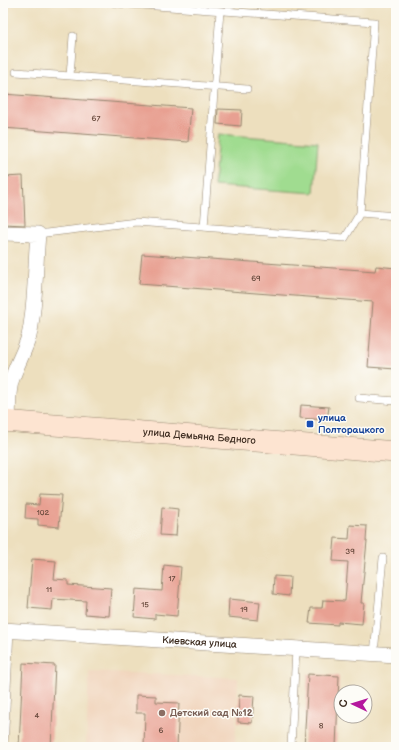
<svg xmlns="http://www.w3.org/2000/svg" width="399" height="750" font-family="'Balsamiq Sans',sans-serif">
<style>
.built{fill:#f1d5bd}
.green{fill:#a0dc90;stroke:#6e8357}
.building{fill:#e8a092}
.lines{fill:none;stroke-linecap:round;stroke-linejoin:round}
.lane-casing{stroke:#94846e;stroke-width:8}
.street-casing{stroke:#94846e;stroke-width:16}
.secondary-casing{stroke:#94846e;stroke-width:22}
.lane{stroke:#fff;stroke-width:7}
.street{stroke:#fff;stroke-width:15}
.secondary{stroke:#fde4d1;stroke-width:21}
.transit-dot{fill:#1a4fb4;stroke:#fdfcf7;stroke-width:1.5}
.education-dot{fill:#8d6e63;stroke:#fdfcf7;stroke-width:1.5}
.labels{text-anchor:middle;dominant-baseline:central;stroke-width:3;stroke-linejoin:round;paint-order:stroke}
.number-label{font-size:8px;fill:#66483b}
.transit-label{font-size:10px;font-weight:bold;fill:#164399;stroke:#fdfcf7;text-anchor:start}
.street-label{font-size:10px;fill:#3b2a1e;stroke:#fdfcf7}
.education-label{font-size:10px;font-weight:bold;fill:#785e54;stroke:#fdfcf7;text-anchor:start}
</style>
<rect width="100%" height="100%" fill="#fdfcf7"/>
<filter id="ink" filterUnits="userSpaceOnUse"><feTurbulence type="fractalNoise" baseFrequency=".025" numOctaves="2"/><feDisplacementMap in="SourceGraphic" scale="8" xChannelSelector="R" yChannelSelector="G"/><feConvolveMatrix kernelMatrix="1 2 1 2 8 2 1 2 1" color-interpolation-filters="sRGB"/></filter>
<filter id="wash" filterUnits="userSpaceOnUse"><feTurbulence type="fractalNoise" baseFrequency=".012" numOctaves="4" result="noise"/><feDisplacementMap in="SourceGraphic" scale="16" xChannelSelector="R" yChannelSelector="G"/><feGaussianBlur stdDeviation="0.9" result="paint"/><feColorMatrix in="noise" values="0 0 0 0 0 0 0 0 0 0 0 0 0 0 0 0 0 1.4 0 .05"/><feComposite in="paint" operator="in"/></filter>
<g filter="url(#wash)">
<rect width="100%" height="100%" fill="#eddfbe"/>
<!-- built -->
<path class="built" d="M89,671L238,678L235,747H86Z"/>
<!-- green -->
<path class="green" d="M218,134L318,142L314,193L214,186Z"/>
<g id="blocks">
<!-- building -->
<path class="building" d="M3,94L191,108L188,142L3,128Z
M218,109L242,110L241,126L217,124Z
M23,176L25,225L3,224V177Z
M142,254L375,271L376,266L396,268V369L368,367L373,302L139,284Z
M301,405L329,407L327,420L300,418Z
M40,494L62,495L59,527L38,525V519L25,518L26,504L39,505Z
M162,507L178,509L176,536L160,535Z
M350,525L367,526L366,541H367L361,603H364L362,624L338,622V625L309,623L311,608H322L323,600L345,601L348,562L333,561L335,538L349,539Z
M32,559L56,561L54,579L68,580V585L111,588L109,616L85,614L86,601L53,599L52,610L28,608Z
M164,565L181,567L177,616L155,614V619L134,617L136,589L162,591Z
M274,576L290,577L289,596L273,594Z
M229,599L260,602L258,620L228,617Z
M23,663L55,665L51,747H19Z
M308,674L339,676L336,747H304Z
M136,695L156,696V702L179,703L177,747H144L145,713H136Z
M239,695L254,696L252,723L238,722Z"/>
</g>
</g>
<g filter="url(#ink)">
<use href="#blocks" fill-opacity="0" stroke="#94846e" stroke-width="1"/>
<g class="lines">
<!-- lane casing -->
<g class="lane-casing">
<path id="lane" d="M16,72L247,89
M70,76L73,36
M360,213L396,216
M204,227L220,11
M38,234L136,222L345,238L360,213L374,22L115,3
M359,398L396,401
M374,654L383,558
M4,747L10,630
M291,747L296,649"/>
</g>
<!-- street casing -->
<g class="street-casing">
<g id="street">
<path d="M3,233L38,234C35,266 36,305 29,336C25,350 18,362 13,376C7,389 9,407 8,422"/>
<path id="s1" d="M3,630L396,655"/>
</g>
</g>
<!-- secondary casing -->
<g class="secondary-casing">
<g id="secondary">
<path id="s2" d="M3,421L396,452"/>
</g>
</g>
<!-- lane -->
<use href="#lane" class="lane"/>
<!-- street -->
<use href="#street" class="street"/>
<!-- secondary -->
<use href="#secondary" class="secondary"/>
</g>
</g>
<!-- markers -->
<rect class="transit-dot" x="306" y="420" width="8" height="8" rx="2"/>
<circle class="education-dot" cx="162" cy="713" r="4"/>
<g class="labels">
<!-- number labels -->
<g class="number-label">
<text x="96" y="118">67</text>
<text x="256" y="278">69</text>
<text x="43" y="512">102</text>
<text x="350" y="551">39</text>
<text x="172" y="578">17</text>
<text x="49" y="589">11</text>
<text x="145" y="604">15</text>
<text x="244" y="609">19</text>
<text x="37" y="715">4</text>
<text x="321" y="725">8</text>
<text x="161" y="730">6</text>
</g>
<!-- transit labels -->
<g class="transit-label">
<text x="318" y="418">улица<tspan x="318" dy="12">Полторацкого</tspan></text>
</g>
<!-- street labels -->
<g class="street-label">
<text stroke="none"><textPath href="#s2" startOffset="197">улица Демьяна Бедного</textPath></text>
<text stroke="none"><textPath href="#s1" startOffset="197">Киевская улица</textPath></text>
</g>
<!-- education labels -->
<g class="education-label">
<text x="170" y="713">Детский сад №12</text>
</g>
</g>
<!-- margin -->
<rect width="399" height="750" fill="none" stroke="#fdfcf7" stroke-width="16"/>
<!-- north arrow -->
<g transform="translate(353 704) rotate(274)"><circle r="19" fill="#fdfcf7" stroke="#afa8a0"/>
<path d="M0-3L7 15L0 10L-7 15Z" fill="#b5179e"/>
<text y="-6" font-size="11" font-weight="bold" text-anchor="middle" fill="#3b2a1e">С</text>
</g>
</svg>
